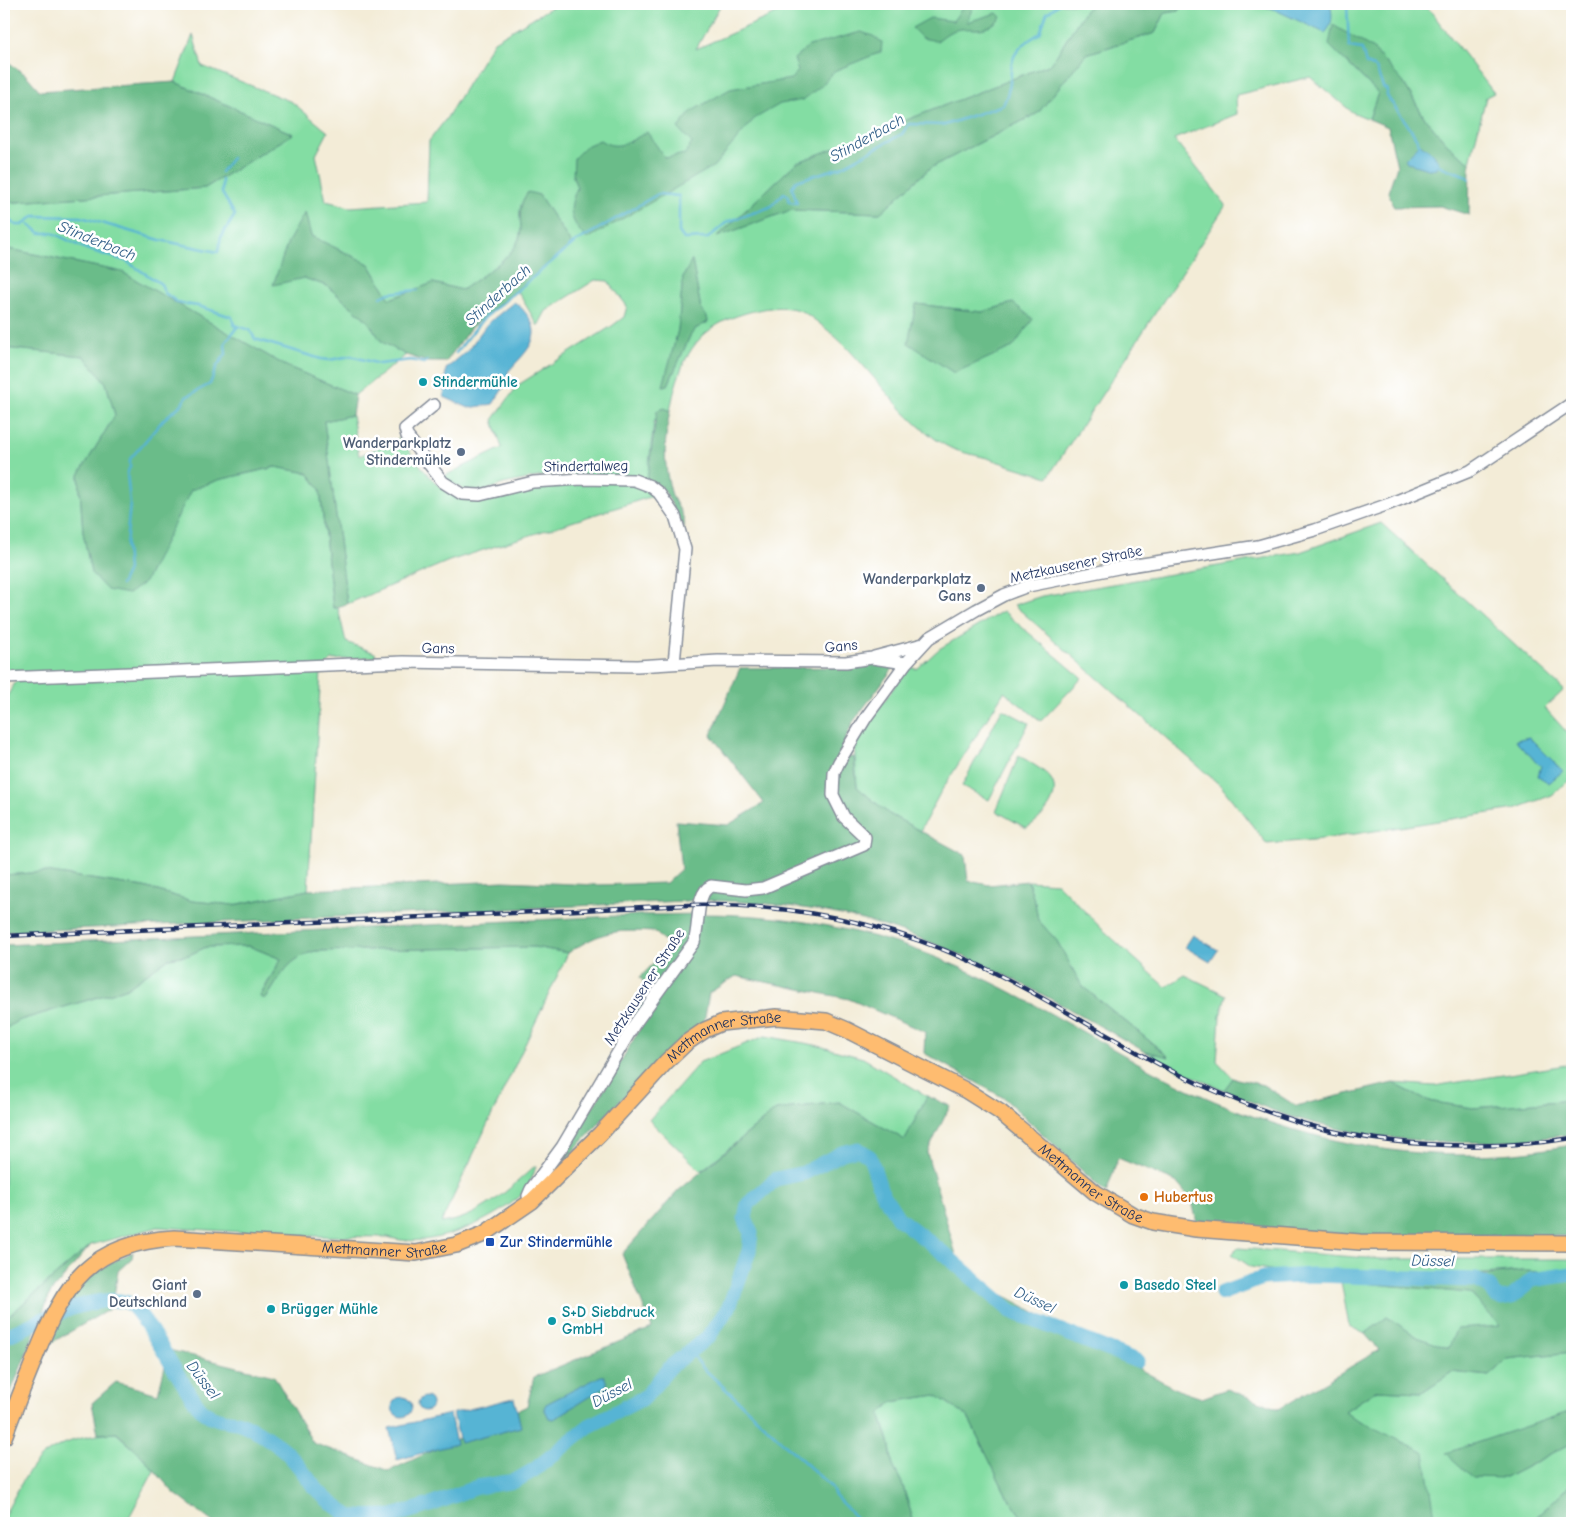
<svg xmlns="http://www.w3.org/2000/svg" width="1576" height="1527" font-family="'Comic Neue',sans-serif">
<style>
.green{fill:#83dda3;stroke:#4f8680;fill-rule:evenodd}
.forest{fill:#6abc89;stroke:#427674}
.water{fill:#56b4d4;stroke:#387299}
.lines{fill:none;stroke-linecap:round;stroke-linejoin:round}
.stream{stroke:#56b4d4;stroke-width:2.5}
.river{stroke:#56b4d4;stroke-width:15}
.minor-casing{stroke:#878e9a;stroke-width:14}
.major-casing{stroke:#878e9a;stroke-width:18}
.minor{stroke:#fff;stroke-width:11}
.major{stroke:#febc70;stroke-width:15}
.rail-casing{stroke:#1b2f5e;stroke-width:4.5}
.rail{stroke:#fff;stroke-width:2.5;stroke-dasharray:8;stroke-linecap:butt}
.culture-dot{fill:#0f9aa8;stroke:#fff;stroke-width:2}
.service-dot{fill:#5c6f8a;stroke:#fff;stroke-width:2}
.food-dot{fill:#e8710a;stroke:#fff;stroke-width:2}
.transit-dot{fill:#1a4fb4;stroke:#fff;stroke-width:2}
.labels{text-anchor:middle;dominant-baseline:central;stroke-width:5;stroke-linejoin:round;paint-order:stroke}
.culture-label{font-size:15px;font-weight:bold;fill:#0d838f;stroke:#fff;text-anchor:start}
.service-label{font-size:15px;font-weight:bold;fill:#4e5e75;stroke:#fff;text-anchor:end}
.street-label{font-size:15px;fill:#1b2f5e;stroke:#fff}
.food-label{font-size:15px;font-weight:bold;fill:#c56008;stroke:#fff;text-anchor:start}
.transit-label{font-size:15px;font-weight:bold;fill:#164399;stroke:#fff;text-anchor:start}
.water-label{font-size:16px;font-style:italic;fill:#305e87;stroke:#fff}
</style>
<rect width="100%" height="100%" fill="#fff"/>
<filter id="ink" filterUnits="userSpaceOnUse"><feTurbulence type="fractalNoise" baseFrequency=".02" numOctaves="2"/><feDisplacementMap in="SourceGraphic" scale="10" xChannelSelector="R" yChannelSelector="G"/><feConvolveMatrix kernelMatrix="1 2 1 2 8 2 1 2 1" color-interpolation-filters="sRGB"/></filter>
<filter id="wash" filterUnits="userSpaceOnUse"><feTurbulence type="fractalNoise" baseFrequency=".0096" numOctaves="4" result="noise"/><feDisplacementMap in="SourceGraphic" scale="20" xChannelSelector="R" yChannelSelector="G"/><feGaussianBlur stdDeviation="1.12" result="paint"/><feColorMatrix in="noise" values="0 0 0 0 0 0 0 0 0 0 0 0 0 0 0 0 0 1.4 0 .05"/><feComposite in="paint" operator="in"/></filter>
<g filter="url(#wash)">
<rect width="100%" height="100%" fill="#f3ecd7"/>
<!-- green -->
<path class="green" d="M557,4H721L696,49L798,4H1094L1086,9L1051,64L796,163L718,236L791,210L880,213L930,168L1038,113L1086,54L1155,33L1165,13L1179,11L1181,4H1425L1494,93L1486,97L1470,162L1452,149L1426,120L1403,82L1329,45L1378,93L1369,119L1352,112L1310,77L1236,95L1237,114L1174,139L1226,205L1048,477C1028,471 1007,465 987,458C964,452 955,453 934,438C889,406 862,353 816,321C812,318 806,313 801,311C781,303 753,310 734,317C690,333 678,369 670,411L664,408L654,422L647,480L607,475H548L503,484L479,493L466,491L442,477L502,448L493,420L518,385L612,326L624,317L627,306L608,281L595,280L546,311L538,326L517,290L572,245L539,195L528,193C512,212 526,224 518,241C512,258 476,279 462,290L433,283L390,299L369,264L311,236L304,212V278L327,286L367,320L382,342L406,355L355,395L286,366L122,272L4,248V203L205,188L293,134L175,82L193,35L202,66L292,102L328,132L316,155L326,201L350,207L427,202L429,141L446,119L494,41ZM692,261L701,309L707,317L708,322L695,329L690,336L668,385L664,386L678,330L683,277ZM1013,303V347L916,304L982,312Z
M4,348L84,356L106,383L115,415L79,475L83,532L91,573L178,513L191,490L218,480L276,467L308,473L320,489L333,608H338L346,642L375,653L376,657L332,660L321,671L308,890L234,905L192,901L144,887L45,872L4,875V701L17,680L4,673Z
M352,415L359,456L400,438C412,454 438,494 458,496C469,498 485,493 496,491C543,485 614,469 656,495L449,561L347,604L324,421Z
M1381,523L1564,690L1545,708L1572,738V778L1552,795L1515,809L1323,839L1267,844L1221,786L1014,605L1042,596L1300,552Z
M1003,611L1082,678L1041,721L1004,692L940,793L920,831L889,814L857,787L854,743L909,666L917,669L939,649Z
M1002,709L1029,723L989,800L962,786Z
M1019,755C1028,762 1045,770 1051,779C1063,797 1040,821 1026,828L996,811Z
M1028,881L1057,883L1102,929L1166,987L1185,975L1226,995L1220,1016L1217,1061L1233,1078L1224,1090L1172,1067L1144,1051L1168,1056L1082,986L1057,941L1038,920L1035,903Z
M249,946L281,959L260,996L266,999C281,976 287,959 315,951L534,947L568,953L441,1223C479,1219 509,1189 536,1165C534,1176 527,1191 518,1198C488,1223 426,1251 388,1237L310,1236L158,1227L91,1245L4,1320V1030L17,1021L125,989L169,958L189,955L206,947Z
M765,1036L815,1045L863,1058L927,1096L905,1140L839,1102L776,1110L701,1171L649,1120L700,1062Z
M1572,1064V1100L1473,1108L1427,1101L1393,1083L1434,1086Z
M1238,1248L1381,1259H1572V1273L1522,1271L1364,1283L1470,1293L1501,1326L1449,1349L1419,1338L1387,1317L1365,1334L1349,1326L1341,1281L1251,1267L1232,1254Z
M1572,1352V1411L1447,1453L1505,1478L1572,1443V1483L1530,1523H1436L1437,1519L1354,1418L1345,1411L1377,1390L1422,1392L1452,1372L1489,1376L1507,1359Z
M936,1395L968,1417L1007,1496L1026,1523H914L902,1483L893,1466L889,1441L880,1414L892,1402Z
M116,1433L142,1456L154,1471L126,1523H4V1516C13,1500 21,1481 33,1466C52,1442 87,1435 116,1433Z"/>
<!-- forest -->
<path class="forest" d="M4,4H11L4,35Z
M965,4H971L972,9L967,22L997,13L1001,17C982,38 971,23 950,32C946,34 941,38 937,41L922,38L912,28L930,18L953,21Z
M1094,4H1181L1179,11L1165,13L1155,33L1086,54L1038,113L930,168L880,213L791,210L717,237L796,163L1051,64L1086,9Z
M1333,25L1372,48L1403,82L1426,120L1452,149L1470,162L1469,215L1440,206L1394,207L1388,192L1397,166L1388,127L1369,119L1378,93L1329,45Z
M861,32L873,36L882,42L881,52L834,71L822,85L803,100L780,104L754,119L714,166L587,239C570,221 567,211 577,188L573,177L574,158L586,146L600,140C618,152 630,141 647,132L665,158L685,154L692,143L678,128L692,111L730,89L791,79L798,71L794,59L809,46Z
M4,59L26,75L40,91L175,82L293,134L205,188L4,203Z
M528,192L539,195L572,245L471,327L446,362H428L406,355L382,342L367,320L327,286L304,278L273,285L288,242L305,212L311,236L369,264L390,299L433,283L462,290C476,279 512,258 518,241C526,224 513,212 528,192Z
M4,248L122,272L286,366L355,395L352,415L324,421L347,604L333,608L320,489L308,473L275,467L218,480L191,490L145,582L128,594L107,590L91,573L83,532L79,475L115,415L106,383L84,356L4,348Z
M692,260L701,309L707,317L708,322L695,329L690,336L668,385L663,386L678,330L683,277Z
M1013,303L1033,319L1013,347L954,373L908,343L916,304L982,312Z
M664,408L670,411C664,441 663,462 671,492C674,504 687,516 684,528L664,490L647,480L657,411Z
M874,663L894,667L853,722L838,757H854L857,787L889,814L965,855L968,881L989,885L1028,881L1035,903L1038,920L1057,941L1082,986L1169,1057L1144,1051C1043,994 942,934 827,912C787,904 746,902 706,900L4,932V875L45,872L144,887L192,901L234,905L308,890L504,881L596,885L666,883L681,869L676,821L728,825L764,803L711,735L740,668L849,667Z
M639,915C672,915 705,913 738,915C802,918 870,932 930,955C1013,987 1088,1037 1166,1078C1267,1131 1385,1161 1499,1154C1523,1153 1548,1149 1572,1145V1236H1370L1197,1223L1192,1201L1176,1182L1118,1158L1106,1193L1004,1098L924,1053L925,1032L849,999L736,976L709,993L704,1022C680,1037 663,1055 644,1075C609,1111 577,1149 542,1185L607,1085L642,1025L628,1011L647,987L640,977L670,947L655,932C614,930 603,930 568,953L534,947L315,951C287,959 281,976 266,999L260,997L281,959L249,946L206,947L189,955L169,958L125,989L17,1021L4,1030V945Z
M1233,1078L1263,1085L1296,1106L1393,1083L1427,1101L1473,1108L1572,1100V1134C1480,1149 1382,1144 1292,1117C1269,1110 1246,1099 1224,1090Z
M927,1096L950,1106L927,1153L961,1272L1178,1390L1202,1398L1227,1389L1279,1409L1379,1350L1365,1334L1387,1317L1419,1338L1449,1348L1456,1329L1500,1326L1470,1293L1363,1283L1370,1271L1487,1275L1522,1271L1572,1273V1352L1507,1359L1489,1376L1452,1372L1422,1392L1377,1390L1345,1411L1354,1418L1425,1453L1436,1523H1026L1007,1496L968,1417L936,1395L892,1402L880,1414L889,1441L893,1466L902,1483L914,1523H214L174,1493L142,1456L117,1433L98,1434L92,1403L116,1382L158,1394L169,1350L274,1376L313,1443L389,1471L527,1406L534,1377L652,1328L622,1254L678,1191L776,1110L839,1102L905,1140Z
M91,1245L51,1292L4,1409V1320Z
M133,1252L132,1258L118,1271L114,1296L70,1300C85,1277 108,1263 133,1252Z
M107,1306L113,1307L44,1347L57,1318Z
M1572,1411V1443L1505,1478L1472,1477L1446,1453Z
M1572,1483V1523H1530Z"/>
<!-- water -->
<path class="water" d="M1239,4H1330C1333,15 1333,25 1325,33L1271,8Z
M1420,144L1434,154L1439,163L1435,169L1431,170L1408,163L1405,159Z
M514,302C522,307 525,312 530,319C543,341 521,356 508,372V381L493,404L469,408L444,397L446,369L468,350L487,324Z
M1529,737L1563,771L1549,783L1538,776L1541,766L1518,744L1516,740Z
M1193,935L1218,950L1210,962L1185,947Z
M601,1376H604L607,1383L606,1386L554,1419L549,1418L544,1408L546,1404Z
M418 1404a7 7 0 1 1 14 0a7 7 0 1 1-14 0Z
M392 1407a10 10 0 1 1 20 0a10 10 0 1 1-20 0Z
M514,1398L521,1427L460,1443L453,1413Z
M450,1414L456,1444L397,1460L389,1428Z"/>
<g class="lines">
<!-- stream -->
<path class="stream" d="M1347,4L1349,47L1362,49L1366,64L1376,68L1383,87L1387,90V96C1398,113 1412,127 1420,146
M1436,163C1447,172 1459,170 1470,179
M221,172L232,158
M4,217L16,225H23L26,222L40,233H53L86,249L126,261L161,284L165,293L178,303L198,306L232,317L234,325L250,330L255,339L321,359L329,360L351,356L379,364L411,360L424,363L427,361
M26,222L34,216L81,217L160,240L218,252L221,237L235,215L222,193V180
M381,297L389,293L418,290
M456,353L482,320L574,243L658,194L679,196V232L684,239L708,238L727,222L770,207L784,193L788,195L789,202L797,203L792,187L796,181L841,167L902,134L909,124L945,125L1003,105C1021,69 995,60 1040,33L1047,13L1059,4
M121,585L128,570L126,546L130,503L127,473L130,467V459L164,419L182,404L186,397L210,384L217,366L226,354L225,343L238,326
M690,1350L701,1366L831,1487L835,1496L861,1523"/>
<!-- river -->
<path class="river" d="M1222,1293L1263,1278L1313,1275L1476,1280L1490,1287L1494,1295L1502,1299L1512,1297L1532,1280L1572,1274
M4,1337C35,1324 91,1293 126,1302C144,1307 184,1394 204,1412C214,1420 225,1420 236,1422C250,1425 267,1438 279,1446C297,1459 306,1479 321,1494C330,1503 341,1510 351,1517L393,1516L433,1504L477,1487L515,1481L534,1470L589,1426L645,1397L670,1367L709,1336L729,1307L749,1251L751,1233L745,1218L748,1204L776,1179L804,1173L842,1153L858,1149L870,1157L881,1191L898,1218L942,1252L1011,1311L1137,1361"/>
</g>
</g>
<g filter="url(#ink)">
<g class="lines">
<!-- minor casing -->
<g class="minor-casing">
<path id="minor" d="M434,405L405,429L407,436L443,482L462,494L480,495L533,482L582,479L634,480L650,486L659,493L675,516L685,549L674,663
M874,657L923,644
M4,678L403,662L637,666L718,661L846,662L872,658L906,663
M532,1201L528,1196L531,1189L562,1147L634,1025L694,942C700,926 695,893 711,886L746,890L763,888L864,845L865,837L844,817L833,795L834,773L839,762L867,716L906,663L929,638L976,610L1004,595L1028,586L1123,567L1258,546L1315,530L1389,504L1470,471L1572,403"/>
</g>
<!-- major casing -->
<g class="major-casing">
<g id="major">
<path id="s1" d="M4,1437C14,1410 25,1382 36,1355C64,1283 91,1243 174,1238L416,1253L456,1245L484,1234L532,1201L600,1134L666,1062L686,1043L705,1030L721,1023L776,1017L826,1021L847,1030L965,1090L1000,1112L1096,1193L1133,1215L1153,1222L1196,1229L1360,1242L1572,1243"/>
</g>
</g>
<!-- minor -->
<use href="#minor" class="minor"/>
<!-- major -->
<use href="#major" class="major"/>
<!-- rail casing -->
<g class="rail-casing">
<path id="rail" d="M4,936L688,905C785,903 881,921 970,961C1040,993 1104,1036 1172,1071C1210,1090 1249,1106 1289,1119C1371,1147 1487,1152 1572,1138"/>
</g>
<!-- rail -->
<use href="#rail" class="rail"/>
</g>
</g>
<!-- markers -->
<g class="culture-dot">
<circle cx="423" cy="382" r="5"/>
<circle cx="1124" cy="1285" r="5"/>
<circle cx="271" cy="1309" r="5"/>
<circle cx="552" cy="1321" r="5"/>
</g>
<g class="service-dot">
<circle cx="461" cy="452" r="5"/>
<circle cx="981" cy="588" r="5"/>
<circle cx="197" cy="1294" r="5"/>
</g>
<circle class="food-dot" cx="1144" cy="1197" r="5"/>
<rect class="transit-dot" x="485" y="1237" width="10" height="10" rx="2.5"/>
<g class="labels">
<!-- culture labels -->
<g class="culture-label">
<text x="433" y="382">Stindermühle</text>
<text x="1134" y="1285">Basedo Steel</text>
<text x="281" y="1309">Brügger Mühle</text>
<text x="562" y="1312">S+D Siebdruck<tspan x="562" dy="17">GmbH</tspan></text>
</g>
<!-- service labels -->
<g class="service-label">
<text x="451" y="443">Wanderparkplatz<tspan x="451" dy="17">Stindermühle</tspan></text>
<text x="971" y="579">Wanderparkplatz<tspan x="971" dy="17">Gans</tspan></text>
<text x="187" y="1285">Giant<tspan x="187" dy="17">Deutschland</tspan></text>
</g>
<!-- street labels -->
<g class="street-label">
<text transform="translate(586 466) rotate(-1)">Stindertalweg</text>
<text transform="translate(1076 564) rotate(-12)">Metzkausener Straße</text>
<text transform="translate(841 646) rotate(-5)">Gans</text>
<text transform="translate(438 648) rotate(1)">Gans</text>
<text transform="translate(644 987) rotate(-57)">Metzkausener Straße</text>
<text stroke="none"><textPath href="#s1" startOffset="914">Mettmanner Straße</textPath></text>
<text stroke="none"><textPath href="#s1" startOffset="1334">Mettmanner Straße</textPath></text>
<text stroke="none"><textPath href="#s1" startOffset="494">Mettmanner Straße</textPath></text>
</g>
<!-- food labels -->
<g class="food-label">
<text x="1154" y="1197">Hubertus</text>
</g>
<!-- transit labels -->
<g class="transit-label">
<text x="500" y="1242">Zur Stindermühle</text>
</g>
<!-- water labels -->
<g class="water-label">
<text transform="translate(867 138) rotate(-29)">Stinderbach</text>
<text transform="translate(97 241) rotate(22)">Stinderbach</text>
<text transform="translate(498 295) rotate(-42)">Stinderbach</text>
<text transform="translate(1433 1261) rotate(1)">Düssel</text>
<text transform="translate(1035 1300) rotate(25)">Düssel</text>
<text transform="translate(203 1380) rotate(53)">Düssel</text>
<text transform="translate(612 1393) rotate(-28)">Düssel</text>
</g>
</g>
<!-- margin -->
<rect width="1576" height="1527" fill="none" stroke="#fff" stroke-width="20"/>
</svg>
